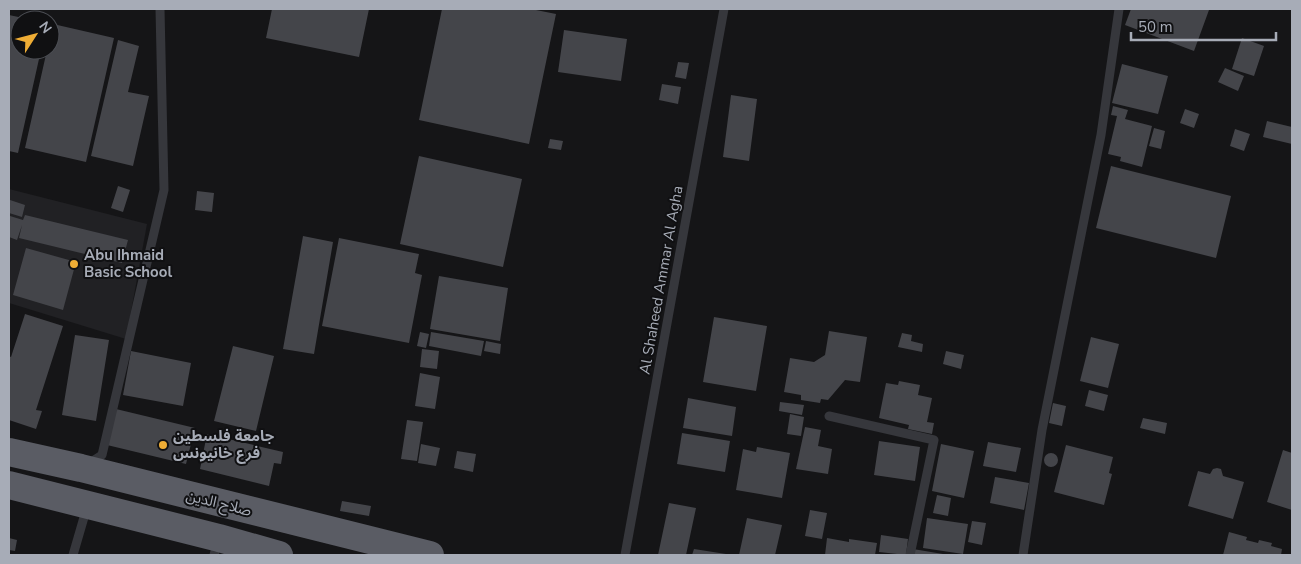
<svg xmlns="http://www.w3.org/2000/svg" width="1301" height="564" font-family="'Nunito Sans','Noto Sans Arabic',sans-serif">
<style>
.built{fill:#212124}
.building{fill:#44454a}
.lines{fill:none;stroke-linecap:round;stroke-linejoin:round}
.service{stroke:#36373c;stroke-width:9}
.trunk{stroke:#5a5c64;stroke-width:28}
.poi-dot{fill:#efad35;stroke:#101012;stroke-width:2}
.labels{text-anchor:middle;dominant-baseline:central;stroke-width:4;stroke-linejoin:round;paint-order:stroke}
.poi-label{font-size:15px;font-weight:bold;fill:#a7acb7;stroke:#101012;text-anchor:start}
.street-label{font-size:15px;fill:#a7acb7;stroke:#101012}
</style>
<rect width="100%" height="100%" fill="#151517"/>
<!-- built -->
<path class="built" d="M9,189L147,224L126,339L9,303Z"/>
<!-- building -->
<path class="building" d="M272,9H369L359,57L266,38Z
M442,9H531L556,14L529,144L419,120Z
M1131,9H1207L1209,10L1194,51L1125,25Z
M9,15L28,19L20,20V50H41L18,153L9,151Z
M53,24L114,38L86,162L25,148L47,50H50V39Z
M564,30L627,39L621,81L558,72Z
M1242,38L1264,46L1254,76L1232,69Z
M118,40L139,46L128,92L149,96L133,166L91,156Z
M678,62L689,63L686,79L675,77Z
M1122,64L1168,76L1158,114L1112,103Z
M1225,68L1244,76L1238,91L1218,82Z
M662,84L681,87L678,104L659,100Z
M731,95L757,99L749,161L723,157Z
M1113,106L1128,110L1125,119L1152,126L1142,167L1120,161L1121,157L1108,154L1117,116L1111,115Z
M1185,109L1199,114L1194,128L1180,123Z
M1267,121L1292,127V144L1263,137Z
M1154,128L1165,131L1161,149L1149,146Z
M1235,129L1250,134L1244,151L1230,146Z
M550,139L563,141L561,150L548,148Z
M419,156L522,179L503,267L400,244Z
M1111,166L1231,196L1216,258L1096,228Z
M118,186L130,190L123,212L111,208Z
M197,191L214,193L212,212L195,210Z
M10,200L25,205L22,217L9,213Z
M25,215L128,240L122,263L19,238L22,225L17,240L9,237L10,216L23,220Z
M303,236L333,242L314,354L283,349Z
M339,238L419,254L415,273L422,275L409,343L322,326Z
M26,248L76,262L63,310L13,295Z
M439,276L508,288L500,341L430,329Z
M25,314L63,326L36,410L42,411L36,429L9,420V356L11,357Z
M714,317L767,326L756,391L703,382Z
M829,331L867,337L860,382L845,380L828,400L821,399L820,403L801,400V395L784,392L790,358L814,362L825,355Z
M420,332L429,334L426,348L417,346Z
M431,332L484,341L481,356L429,346Z
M902,333L912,335L911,341L923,344L922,352L898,347Z
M75,335L109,340L96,421L62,415Z
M1091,337L1119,344L1108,388L1080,381Z
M486,341L501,344L500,354L484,351Z
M233,346L274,356L256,431L214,421Z
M422,349L439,351L437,369L420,367Z
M131,351L191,363L183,406L123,395Z
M946,351L964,355L961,369L943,364Z
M420,373L440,377L435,409L415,406Z
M899,381L920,385L918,395L932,398L927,422L934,423L932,434L908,429L909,425L879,418L886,383L898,385Z
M1089,390L1108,395L1104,411L1085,406Z
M688,398L736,407L732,436L683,428Z
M780,402L804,405L802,415L779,411Z
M1053,403L1066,406L1062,426L1049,423Z
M116,409L195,428L186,464L107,445Z
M790,414L804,417L801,436L787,434Z
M1143,418L1167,423L1165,434L1140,428Z
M407,420L423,422L417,461L401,459Z
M805,427L821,430L818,446L832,449L828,474L796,469Z
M682,433L730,441L725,472L677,464Z
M207,434L283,452L281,464L274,463L269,486L200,469Z
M879,441L920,447L915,481L874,475Z
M988,442L1021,448L1016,472L983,466Z
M421,444L440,448L436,466L418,463Z
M941,444L974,451L964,498L932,491Z
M1066,445L1113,457L1109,473L1112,474L1104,505L1054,492Z
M757,447L790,453L782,498L736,490L743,449L756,452Z
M1283,450L1292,453V510L1267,502Z
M457,451L476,454L473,472L454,468Z
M1044 460a7 7 0 1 1 14 0a7 7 0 1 1-14 0Z
M1217,468L1221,469L1223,476L1244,482L1233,519L1188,506L1198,471L1210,474L1213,469Z
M995,477L1029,483L1024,510L990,503Z
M937,495L951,498L948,516L933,513Z
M342,501L371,506L369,516L340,511Z
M669,503L696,508L686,555H658Z
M810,510L827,513L822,539L805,536Z
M747,518L782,525L775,555H739Z
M927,518L968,524L963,554L923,548Z
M972,521L986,523L982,545L968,542Z
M1229,532L1247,537L1246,540L1258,543L1259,540L1272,543L1271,546L1282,549L1281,555H1223Z
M881,535L908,539L906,555L879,552Z
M9,538L17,540L15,551L9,550Z
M827,538L849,542V539L877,543L875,555H825Z
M694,549L726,554V555H692Z
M913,549L943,554V555H912Z"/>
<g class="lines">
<!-- service -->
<path class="service" d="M829,416L934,440L910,555
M88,464L102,455L164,190L160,9
M73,555L87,507
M214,555L218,540
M625,555L724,9
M1023,555L1042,430L1101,135L1119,9"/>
<!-- trunk -->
<path class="trunk" d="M9,452L81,468L430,555
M9,485L219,538L279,555"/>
</g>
<!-- markers -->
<g class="poi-dot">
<circle cx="74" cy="264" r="5"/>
<circle cx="163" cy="445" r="5"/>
</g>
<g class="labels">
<!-- poi labels -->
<g class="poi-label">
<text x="84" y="255">Abu Ihmaid<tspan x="84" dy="17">Basic School</tspan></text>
<text x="173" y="436">جامعة فلسطين<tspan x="173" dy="17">فرع خانيونس</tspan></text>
</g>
<!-- street labels -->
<g class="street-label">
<text transform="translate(661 280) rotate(-80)">Al Shaheed Ammar Al Agha</text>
<text transform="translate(219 503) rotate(14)">صلاح الدين</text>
</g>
</g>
<!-- border -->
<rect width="1301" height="564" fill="none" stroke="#a7acb7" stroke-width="20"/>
<!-- north arrow -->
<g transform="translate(35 35) rotate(54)"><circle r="24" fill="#101012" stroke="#4c4e54"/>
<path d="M0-4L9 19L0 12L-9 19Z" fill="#efad35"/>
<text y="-8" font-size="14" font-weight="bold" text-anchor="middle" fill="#a7acb7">N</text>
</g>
<!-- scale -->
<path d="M1131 32v8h145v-8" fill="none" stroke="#a7acb7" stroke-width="2.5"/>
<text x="1138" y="32" font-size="15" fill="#a7acb7" stroke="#101012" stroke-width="4" paint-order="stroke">50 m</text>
</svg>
